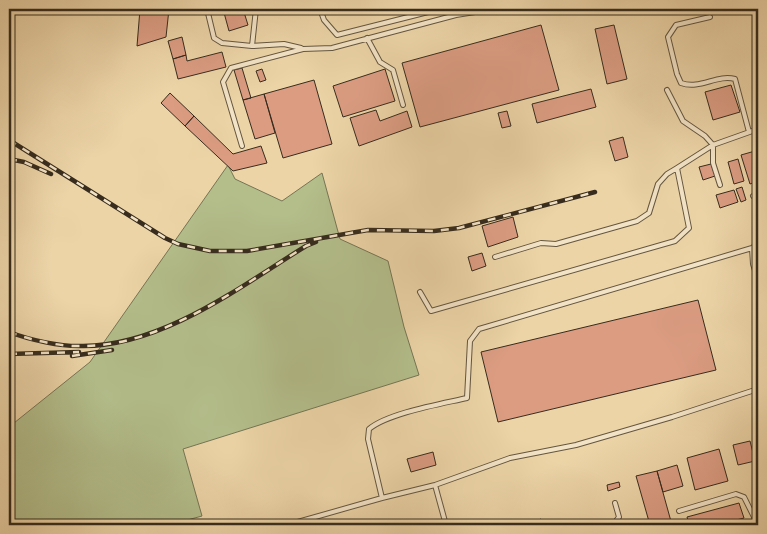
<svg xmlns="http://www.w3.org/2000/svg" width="767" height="534" font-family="'Old Standard TT',serif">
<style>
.green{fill:#b3be8b;stroke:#757554}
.building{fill:#db9c82;stroke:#372c1d}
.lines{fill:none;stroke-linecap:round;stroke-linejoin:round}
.service-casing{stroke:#645640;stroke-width:6}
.service{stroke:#f3e3c6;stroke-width:4}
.rail-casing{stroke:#372c1d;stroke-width:4.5}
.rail{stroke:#f3e3c6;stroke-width:2.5;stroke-dasharray:8;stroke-linecap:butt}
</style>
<rect width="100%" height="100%" fill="#ecd4a7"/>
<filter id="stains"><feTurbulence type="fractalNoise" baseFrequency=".004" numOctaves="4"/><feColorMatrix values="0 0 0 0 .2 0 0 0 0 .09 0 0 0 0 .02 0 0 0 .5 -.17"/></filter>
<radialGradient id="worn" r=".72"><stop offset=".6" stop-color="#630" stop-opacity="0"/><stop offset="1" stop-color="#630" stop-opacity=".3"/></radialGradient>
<!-- green -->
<path class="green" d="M228,165L235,179L282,201L322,173L340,239L388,261L404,327L419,375L183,449L202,516L169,525H9V427L90,362Z"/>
<!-- building -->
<path class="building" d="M140,9H169L166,37L137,46Z
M223,9H243L248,25L229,31Z
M541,25L559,90L420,127L402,63Z
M614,25L627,79L607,84L595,29Z
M182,37L186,55L173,59L168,41Z
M222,52L226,67L178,79L173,59L186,55L187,61Z
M242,68L251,98L243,100L234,70Z
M262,69L266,80L260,82L256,71Z
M385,69L395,101L343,117L333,86Z
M314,80L332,144L283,158L264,94Z
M731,85L740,112L713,120L705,92Z
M591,89L596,107L537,123L532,104Z
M170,93L194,116L185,126L161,103Z
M264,94L275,133L255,139L243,100Z
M376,110L380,121L407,111L412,127L359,146L350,118Z
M507,111L511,126L502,128L498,113Z
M194,116L233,154L261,146L267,163L233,171L185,126Z
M623,137L628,157L615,161L609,141Z
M755,151L758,162V181L750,184L741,155Z
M738,159L744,181L734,184L728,162Z
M711,164L715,176L703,180L699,167Z
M742,187L746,200L741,202L736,189Z
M734,190L738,202L720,208L716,195Z
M513,217L518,237L488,247L482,226Z
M482,253L486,266L472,271L468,257Z
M698,300L716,370L498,422L481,352Z
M750,441L755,461L738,465L733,445Z
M719,449L728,481L695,490L687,458Z
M433,452L436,465L411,472L407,459Z
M677,465L683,486L663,492L657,471Z
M657,471L672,525H650L636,476Z
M619,482L620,487L608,491L607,485Z
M739,503L744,518L717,525H689L687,517Z
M541,519L543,525H524Z"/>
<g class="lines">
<!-- service casing -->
<g class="service-casing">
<path id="service" d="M207,9L214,38L222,43L252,46
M256,9L252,46L284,44L301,48
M320,9L324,20L337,35L440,9
M710,17L676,25L668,37L677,74L681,83C700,90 717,74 735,79L749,132
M367,38L380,62L393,70L403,105
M667,90L683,121L705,136L713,145V163L720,185
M242,146L223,82L231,68L303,49L332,48L456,15L494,9
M753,196L758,193
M752,248L753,264L758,280
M495,257L541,243L556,244L637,221L649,213L658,184L667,174L677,168
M420,292L431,311L675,241L689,228L677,168L713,145L758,129
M435,485L446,525
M382,498L368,439L369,429C388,413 441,404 467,398L470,341L479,329L752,248L758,243
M679,511L736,494L744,497L758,525
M287,525L382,498L435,485L510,458L576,445L672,417L758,389
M613,525L619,517L615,503
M749,525L758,523"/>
</g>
<!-- service -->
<use href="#service" class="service"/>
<!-- rail casing -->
<g class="rail-casing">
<path id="rail" d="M9,140L165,238L178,244L210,251H247L368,230L434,231L459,228L595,192
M9,159L24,162L51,174
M9,332C30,340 61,347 83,346C163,346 241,286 306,246L316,242
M9,354L79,352
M72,356L112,350"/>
</g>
<!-- rail -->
<use href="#rail" class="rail"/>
</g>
<!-- margin -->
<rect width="767" height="534" fill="none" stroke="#ecd4a7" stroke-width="30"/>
<rect x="10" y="10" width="747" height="514" fill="none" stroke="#372c1d" stroke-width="2.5"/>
<rect x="15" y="15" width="737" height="504" fill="none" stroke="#372c1d"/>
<rect width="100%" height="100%" filter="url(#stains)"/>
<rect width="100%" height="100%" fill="url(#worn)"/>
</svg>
